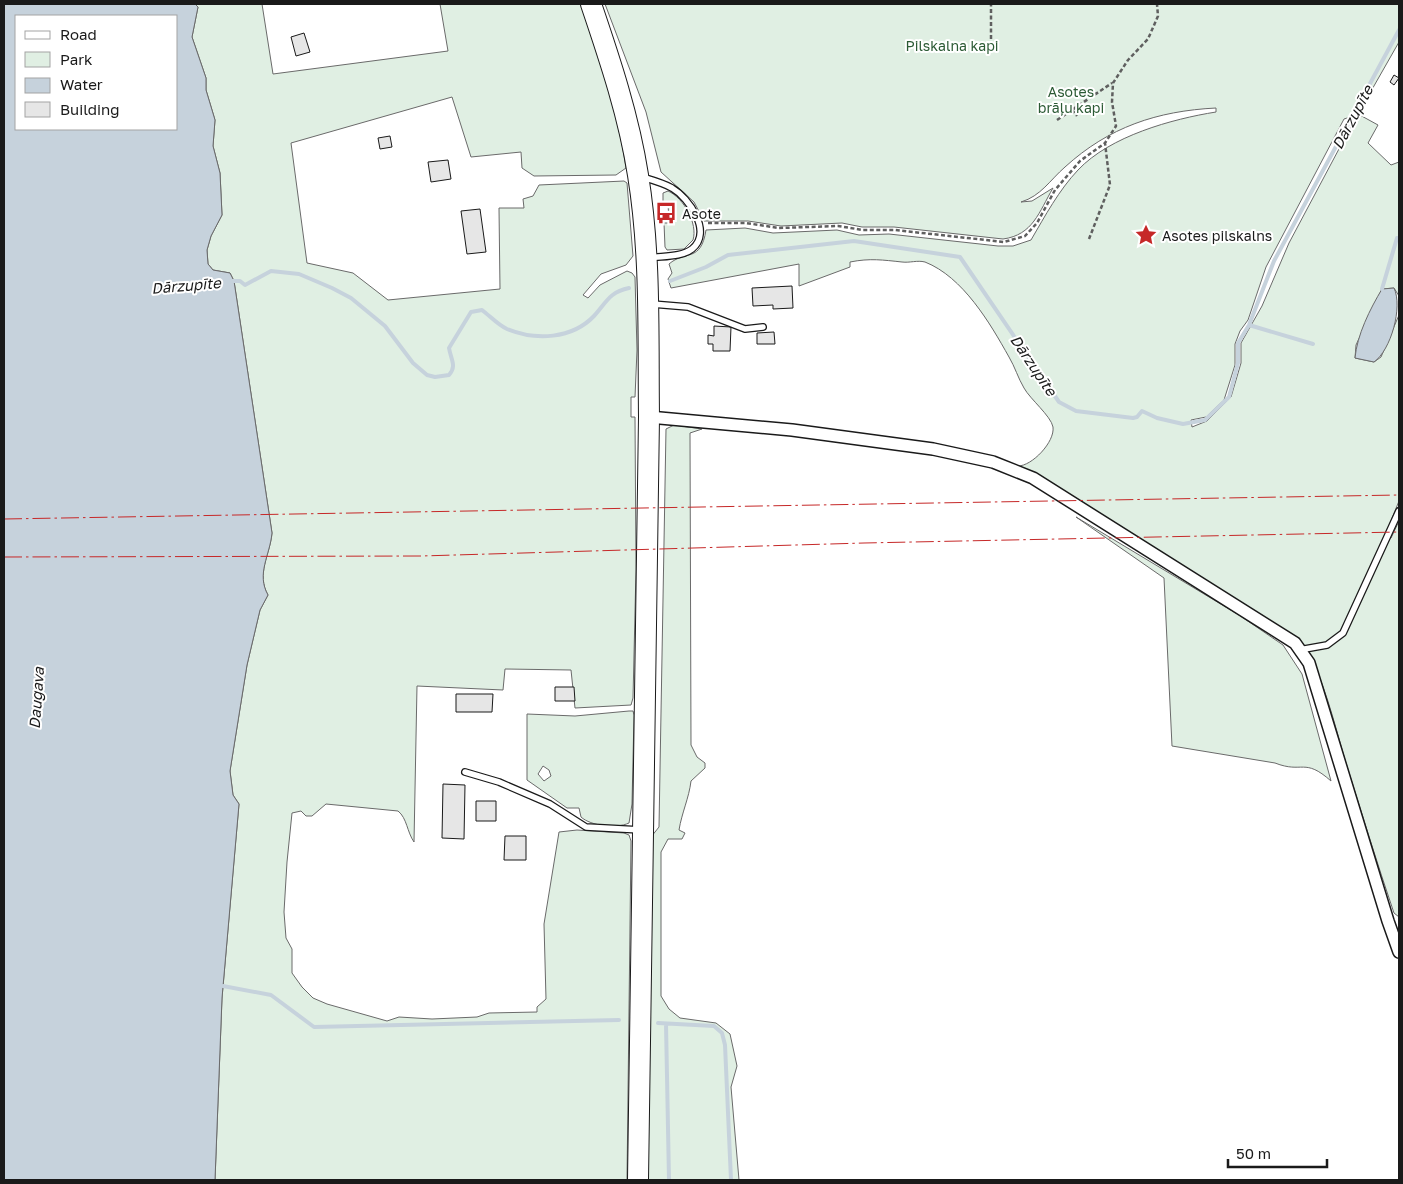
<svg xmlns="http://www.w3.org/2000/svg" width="1403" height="1184" font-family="'Golos Text',sans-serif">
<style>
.green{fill:#e0efe3;stroke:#6a6a6a;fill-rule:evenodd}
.water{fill:#c6d2dc;stroke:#6a6a6a;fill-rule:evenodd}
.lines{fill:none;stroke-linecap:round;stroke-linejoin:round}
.stream{stroke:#c6d2dc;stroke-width:4}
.building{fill:#e6e6e6;stroke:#1a1a1a}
.service-casing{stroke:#1a1a1a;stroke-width:8}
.minor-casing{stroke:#1a1a1a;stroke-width:14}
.trunk-casing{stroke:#1a1a1a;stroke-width:22}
.path{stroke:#5f5f5f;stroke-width:2.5;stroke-dasharray:4 2.5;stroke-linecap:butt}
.service{stroke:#fff;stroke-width:5.5}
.minor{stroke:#fff;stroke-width:11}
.trunk{stroke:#fff;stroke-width:20}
.power{stroke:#c62828;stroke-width:1;stroke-dasharray:18 4 2.5 4;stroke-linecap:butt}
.labels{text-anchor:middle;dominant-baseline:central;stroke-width:4;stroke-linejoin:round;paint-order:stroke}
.park-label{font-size:14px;fill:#2b5a34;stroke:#fff}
.poi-label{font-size:14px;fill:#1a1a1a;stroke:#fff;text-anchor:start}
.water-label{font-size:15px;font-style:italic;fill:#1a1a1a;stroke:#fff}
</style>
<rect width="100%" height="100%" fill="#fff"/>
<!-- green -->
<path class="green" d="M195,4H262L273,74L448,51L440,4H581C599,57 618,112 626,168L616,175L534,176L522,168L521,152L471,157L452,97L291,143L307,263L353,273L388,300L500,289L499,208H524L523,199L533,196L539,185L624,181L627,183L633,256L626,265L601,274L583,295L588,298L600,285L627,271L632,273L635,277L637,350L635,397H631V417H635L636,569L633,698L631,705L575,708L571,670L505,669L503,690L417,686L414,842C407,832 407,818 398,811L326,804L312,816H306L301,811L292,813L287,862L284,912L286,938L292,949V973L302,987L313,998L327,1004L387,1021L399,1017L432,1019L477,1017L489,1013L537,1012V1007L546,999L544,924L559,832L577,830L624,833L629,835L631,841L627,1180H215L222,998L239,804L233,795L230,771L247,665L260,610L268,595C256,574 270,555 272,533L234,281L230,273L213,270L208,264L207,250L211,236L222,215L220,173L213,146L215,120L206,90V78L192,37L198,7Z
M605,4H1399V42L1358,114L1378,125L1368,143L1391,165L1399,162V296L1394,288L1382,289L1356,345L1355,358L1374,362L1381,357L1399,315V501L1384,538H1391L1399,521V917L1394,913C1377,863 1361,811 1345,760C1334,722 1324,679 1304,645L1019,468L1018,466C1032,466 1055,442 1053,427C1051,416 1030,399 1024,388C1018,378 1015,367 1009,357C990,323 963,277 925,262C917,260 910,263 902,262C883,260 870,258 850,262V267L799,286V264L671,288L668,279L672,273L669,264C685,250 701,263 706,230L745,228L773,233L837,230L859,235L889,234L998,246H1013L1031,240C1045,216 1059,190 1078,170C1110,136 1172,119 1216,112V108C1157,111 1109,127 1065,167C1050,180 1041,196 1021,202L1032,201L1053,188C1039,212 1033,235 1003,239L894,227H862L842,223L781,226L748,221H704L694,202L661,172L646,112ZM1357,115L1289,243L1262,306L1241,343V363L1231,397L1207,421L1192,427L1191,420L1206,417L1224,400L1235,365V344L1240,331L1248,320L1266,267L1344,119Z
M668,191C684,198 698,224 693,240L684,249L667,250L665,247L664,223H669L668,203H663V193Z
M674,425L702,429L690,433L691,745L697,757L705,763V768L691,781C689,798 682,812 679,830L685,833L682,839H668L661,852V996L669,1009L680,1018L716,1023L730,1034L737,1066L731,1087L739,1180H648L651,837L659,827L666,429Z
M1076,517L1239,615L1283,645L1302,674L1331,781C1304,757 1303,774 1275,763L1172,746L1164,578Z
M629,711H633L634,715L632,804L629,823C616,829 591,826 581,817L579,808H567L527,780V714L575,716ZM543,766L549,770L551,776L544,781L538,774Z"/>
<!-- water -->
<path class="water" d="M4,4H195L198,7L192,37L206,78V90L215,120L213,146L220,173L222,215L211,236L207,250L208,264L213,270L230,273L234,281L272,533C270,555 256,574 268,595L260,610L247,665L230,771L233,795L239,804L222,998L215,1180H4ZM16,16H176V129H16Z
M1394,288C1403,307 1391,350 1374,362L1355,358C1357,335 1370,309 1382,289Z"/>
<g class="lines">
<!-- stream -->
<path class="stream" d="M231,281H240L245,285L271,271L299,274L332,288L351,298L385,326L413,363L427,375L435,377L449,375C457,366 451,360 449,348L471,312L482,310C490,316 498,325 507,329C536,341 572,339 594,316C606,303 609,292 629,288
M670,281L706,267L728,255L854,241L960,257L1059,402L1076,411L1133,418L1137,417L1142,411L1157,418L1183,424L1205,420L1229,397L1238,363V343L1249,325L1274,261L1399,30
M1382,289L1397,238
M1249,325L1313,344
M223,986L271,995L314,1027L619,1020
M658,1023L714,1026L722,1033L725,1045L731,1180
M666,1024L669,1180"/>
</g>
<!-- building -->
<path class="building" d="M304,33L310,52L296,56L291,37Z
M1394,75L1399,78L1394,85L1390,82Z
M390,136L392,147L380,149L378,138Z
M448,160L451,179L431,182L428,162Z
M480,209L486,252L467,254L461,211Z
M792,286L793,308L773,309V305L753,306L752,288Z
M714,326L731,327L730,351H713V344H708V335L714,336Z
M774,332L775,344H757V333Z
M555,687H574L575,701H555Z
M456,694H493L492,712H456Z
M443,784L465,785L464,839L442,838Z
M476,801H496V821H476Z
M505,836H526V860H504Z"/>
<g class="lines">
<!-- service casing -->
<g class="service-casing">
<path id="service" d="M642,177C652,180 663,183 672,188C689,198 713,232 692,249C682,257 662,256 650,258
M652,304L688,307L745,329L763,327
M1299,650L1327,645L1343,633L1399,511
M465,772L499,782L550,804L586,827L641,830"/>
</g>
<!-- minor casing -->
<g class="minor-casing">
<path id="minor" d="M649,417L792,430L933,449L993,462L1033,478L1295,643L1309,663L1388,921L1399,952"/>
</g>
<!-- trunk casing -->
<g class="trunk-casing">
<path id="trunk" d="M591,4C610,60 629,117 638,175C651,255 648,337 649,417L638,1180"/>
</g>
<!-- path -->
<path class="path" d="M991,39V4
M1072,110L1077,116
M1057,120L1112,83
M708,223H746L779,228L838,226L863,230H895L1004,242L1025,236L1037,223L1055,190L1080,161L1105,143L1116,126L1112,102L1113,83L1128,60L1148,39L1158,16L1157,4
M1089,239L1110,185L1105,143"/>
<!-- service -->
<use href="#service" class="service"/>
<!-- minor -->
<use href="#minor" class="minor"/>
<!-- trunk -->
<use href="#trunk" class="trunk"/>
<!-- power -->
<path class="power" d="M4,519L1399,495
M4,557L421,556L864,543L1399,532"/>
</g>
<!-- icons -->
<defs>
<g id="bus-bare" transform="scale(1.725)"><path d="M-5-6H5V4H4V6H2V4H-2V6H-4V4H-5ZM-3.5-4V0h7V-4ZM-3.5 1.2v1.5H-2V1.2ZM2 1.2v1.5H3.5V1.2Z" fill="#c62828" stroke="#fff" stroke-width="2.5" paint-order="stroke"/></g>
<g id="sight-bare" transform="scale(1.725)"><path d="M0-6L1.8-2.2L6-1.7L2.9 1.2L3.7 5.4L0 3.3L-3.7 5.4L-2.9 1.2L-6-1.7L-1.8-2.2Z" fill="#c62828" stroke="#fff" stroke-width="2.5" paint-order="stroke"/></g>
</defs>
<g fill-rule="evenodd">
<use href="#bus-bare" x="666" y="213"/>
<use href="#sight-bare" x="1146" y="235"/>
</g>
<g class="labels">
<!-- park labels -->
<g class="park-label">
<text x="952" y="45">Pilskalna kapi</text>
<text x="1071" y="91">Asotes<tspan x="1071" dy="16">brāļu kapi</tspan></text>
</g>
<!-- poi labels -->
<g class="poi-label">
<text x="682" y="213">Asote</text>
<text x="1162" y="235">Asotes pilskalns</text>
</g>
<!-- water labels -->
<g class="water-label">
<text transform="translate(1352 117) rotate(-62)">Dārzupīte</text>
<text transform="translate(186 285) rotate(-5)">Dārzupīte</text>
<text transform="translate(1034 365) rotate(56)">Dārzupīte</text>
<text transform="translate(36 698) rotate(-86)">Daugava</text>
</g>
</g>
<!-- border -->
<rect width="1403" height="1184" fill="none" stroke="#1a1a1a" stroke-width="10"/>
<!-- legend -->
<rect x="15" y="15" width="162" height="115" fill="#ffffff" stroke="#a3a3a3"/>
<rect x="25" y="31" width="25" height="8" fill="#ffffff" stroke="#a3a3a3"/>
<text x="60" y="40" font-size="15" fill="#1a1a1a">Road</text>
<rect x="25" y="52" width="25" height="15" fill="#e0efe3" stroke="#a3a3a3"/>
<text x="60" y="65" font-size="15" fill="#1a1a1a">Park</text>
<rect x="25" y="78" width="25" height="15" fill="#c6d2dc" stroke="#a3a3a3"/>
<text x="60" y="90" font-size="15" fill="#1a1a1a">Water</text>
<rect x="25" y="102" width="25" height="15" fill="#e6e6e6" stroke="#a3a3a3"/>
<text x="60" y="115" font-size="15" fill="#1a1a1a">Building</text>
<!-- scale -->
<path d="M1228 1159v8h99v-8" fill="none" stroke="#1a1a1a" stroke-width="2.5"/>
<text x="1236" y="1159" font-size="15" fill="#1a1a1a" stroke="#ffffff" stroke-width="4" paint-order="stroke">50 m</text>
</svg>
